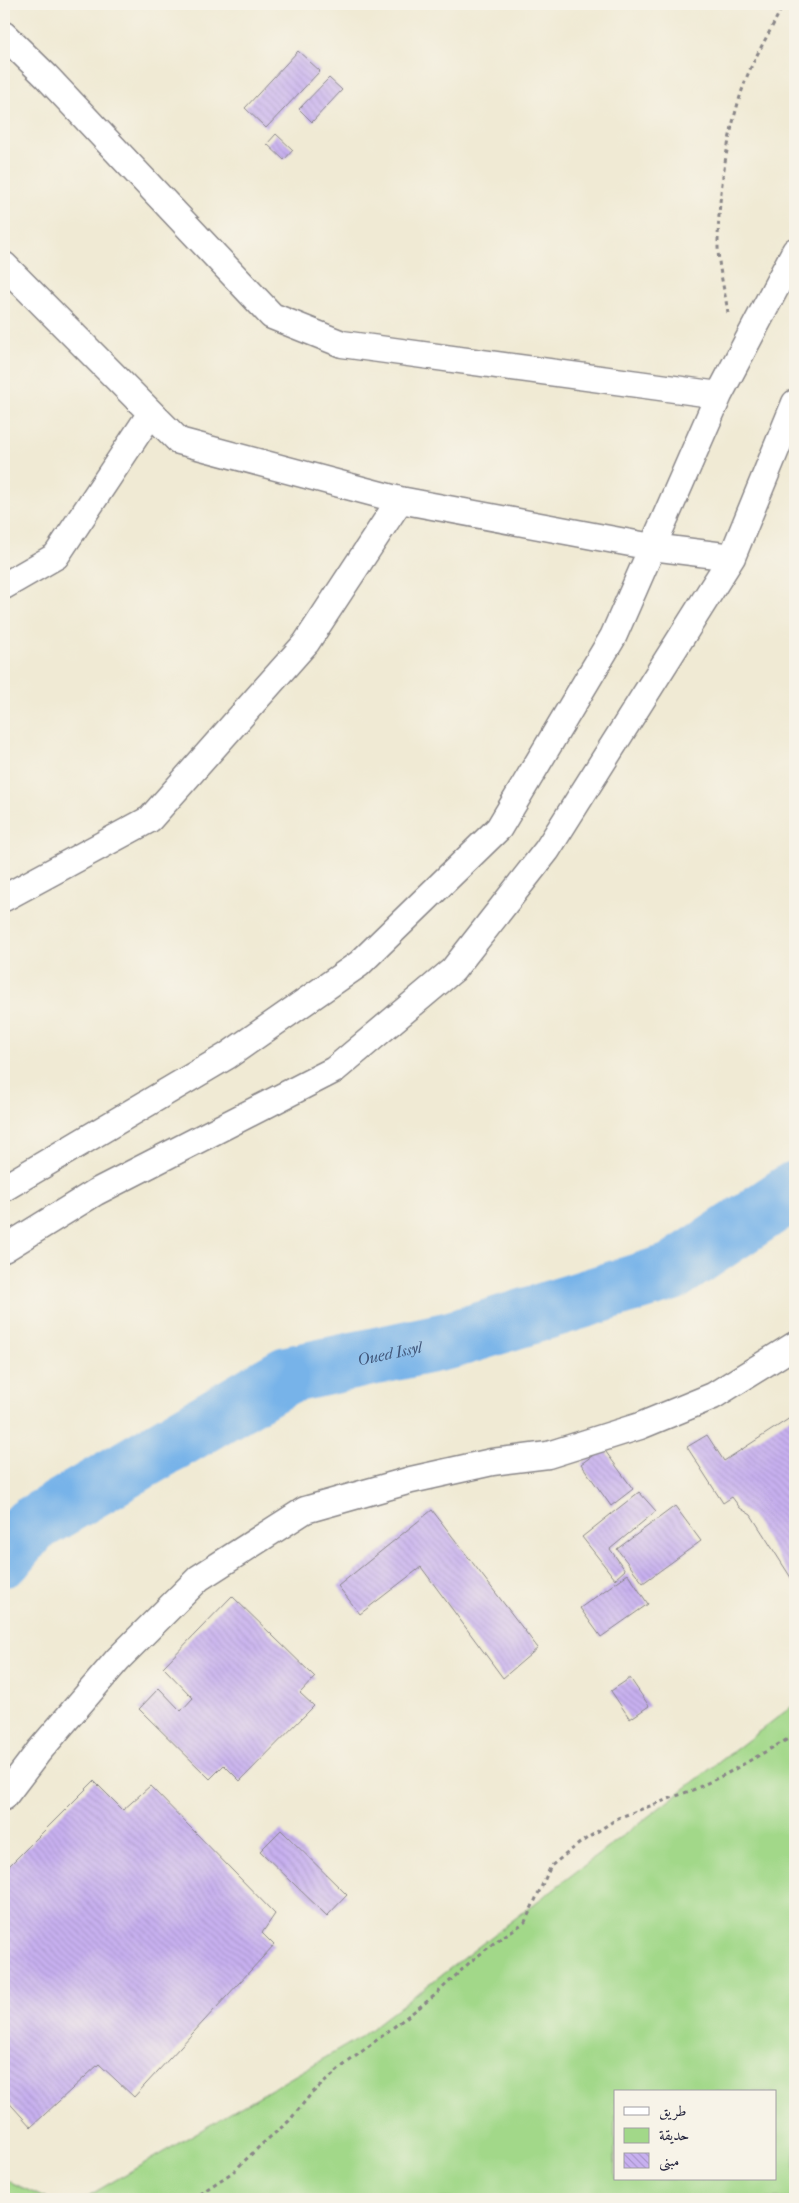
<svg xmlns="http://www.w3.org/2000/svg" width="799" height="2203" font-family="'IM FELL French Canon',Amiri,serif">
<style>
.green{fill:#a2d889;stroke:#627d62;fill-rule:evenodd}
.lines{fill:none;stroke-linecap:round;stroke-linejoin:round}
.river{stroke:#77b3e9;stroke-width:58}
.building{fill:url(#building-back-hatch)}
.minor-casing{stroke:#898688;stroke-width:29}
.path{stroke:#898688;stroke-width:3;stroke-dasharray:4 4;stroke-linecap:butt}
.minor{stroke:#fff;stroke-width:26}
.labels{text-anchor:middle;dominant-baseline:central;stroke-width:5;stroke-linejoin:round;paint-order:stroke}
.water-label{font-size:16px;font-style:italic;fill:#405578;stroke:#f7f3e8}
</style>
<defs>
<pattern id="building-back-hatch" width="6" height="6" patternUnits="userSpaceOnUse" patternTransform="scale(1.25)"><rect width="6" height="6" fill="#c7b0ef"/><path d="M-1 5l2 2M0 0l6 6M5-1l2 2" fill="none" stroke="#ab97ce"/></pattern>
</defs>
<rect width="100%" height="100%" fill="#f7f3e8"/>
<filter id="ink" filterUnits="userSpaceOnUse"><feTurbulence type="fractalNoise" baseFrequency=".02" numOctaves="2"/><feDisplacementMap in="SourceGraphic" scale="10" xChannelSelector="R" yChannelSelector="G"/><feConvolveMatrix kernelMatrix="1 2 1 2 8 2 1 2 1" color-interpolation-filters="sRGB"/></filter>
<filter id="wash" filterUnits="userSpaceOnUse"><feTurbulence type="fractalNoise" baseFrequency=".0096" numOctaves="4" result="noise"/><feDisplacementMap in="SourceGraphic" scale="20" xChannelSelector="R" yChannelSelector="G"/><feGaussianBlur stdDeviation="1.12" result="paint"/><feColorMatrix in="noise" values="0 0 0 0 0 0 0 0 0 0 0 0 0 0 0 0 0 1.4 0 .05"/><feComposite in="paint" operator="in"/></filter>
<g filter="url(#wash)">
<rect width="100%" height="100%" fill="#f0ead4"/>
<!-- green -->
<path class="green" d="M795,1704V2199H83L359,2038ZM615,2092H775V2179H615Z
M4,2179L47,2199H4Z"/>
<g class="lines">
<!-- river -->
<path class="river" id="s1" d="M4,1558L30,1526L287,1375L451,1340L672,1272L795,1190"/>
</g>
<g id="blocks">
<!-- building -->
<path class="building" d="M298,51L320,71L266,128L245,108Z
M329,78L342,90L312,122L299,109Z
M276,134L293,150L284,160L267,144Z
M790,1418L795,1428V1584L751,1515L740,1508L732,1497L723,1503L687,1447L707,1435L724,1461Z
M603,1448L633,1489L611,1506L581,1464Z
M639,1492L656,1511L610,1549L625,1570L615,1579L582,1537Z
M675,1506L701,1541L643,1583L617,1549Z
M432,1510L538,1648L503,1678L421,1567L360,1614L338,1586Z
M628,1574L648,1604L601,1637L580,1608Z
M232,1596L315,1677L300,1693L314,1706L240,1781L224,1765L210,1779L139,1709L159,1688L181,1711L193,1698L163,1667Z
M630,1678L649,1706L630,1719L611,1691Z
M94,1781L123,1810L150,1786L275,1914L262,1933L274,1945L134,2097L99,2064L31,2127L4,2097V1871Z
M281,1830L347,1895L327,1916L260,1851Z"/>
</g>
</g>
<g filter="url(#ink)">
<use href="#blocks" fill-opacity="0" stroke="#898688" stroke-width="1"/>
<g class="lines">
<!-- minor casing -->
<g class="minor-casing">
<path id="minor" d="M4,35L46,76L272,316L342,344L719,395
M4,265L179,441L400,500L652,547L732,557
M4,586L56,556L151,413
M4,898L150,819L306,643L400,500
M4,1188L227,1056L359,964L499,828L613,637L719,395L795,251
M4,1249L96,1192L334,1070L453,970L547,850L732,557L795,403
M4,1797L39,1751L118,1659L199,1578L305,1510L411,1480L492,1462L548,1455L640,1426L713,1396L795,1345"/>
</g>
<!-- path -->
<path class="path" d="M728,313C725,291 718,268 718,245C718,194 728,127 746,79C756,53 772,30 783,4
M185,2199L195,2197L233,2172L262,2144L289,2121L311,2094L343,2066L434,1996L468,1964L495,1942L525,1922L551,1866L580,1843L618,1818L695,1789L726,1774L795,1735"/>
<!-- minor -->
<use href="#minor" class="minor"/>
</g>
</g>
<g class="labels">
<!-- water labels -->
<g class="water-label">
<text stroke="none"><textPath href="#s1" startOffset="444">Oued Issyl</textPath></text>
</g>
</g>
<!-- margin -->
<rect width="799" height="2203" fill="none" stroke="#f7f3e8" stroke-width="20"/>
<!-- legend -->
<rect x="614" y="2090" width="162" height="90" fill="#f7f3e8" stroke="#a29fa3"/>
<rect x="624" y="2107" width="25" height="8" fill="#ffffff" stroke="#a29fa3"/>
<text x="659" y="2116" font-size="15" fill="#22223b">طريق</text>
<rect x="624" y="2128" width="25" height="15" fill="#a2d889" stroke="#a29fa3"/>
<text x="659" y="2140" font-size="15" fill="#22223b">حديقة</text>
<rect x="624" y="2153" width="25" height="15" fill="url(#building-back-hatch)" stroke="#a29fa3"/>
<text x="659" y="2166" font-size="15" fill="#22223b">مبنى</text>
</svg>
